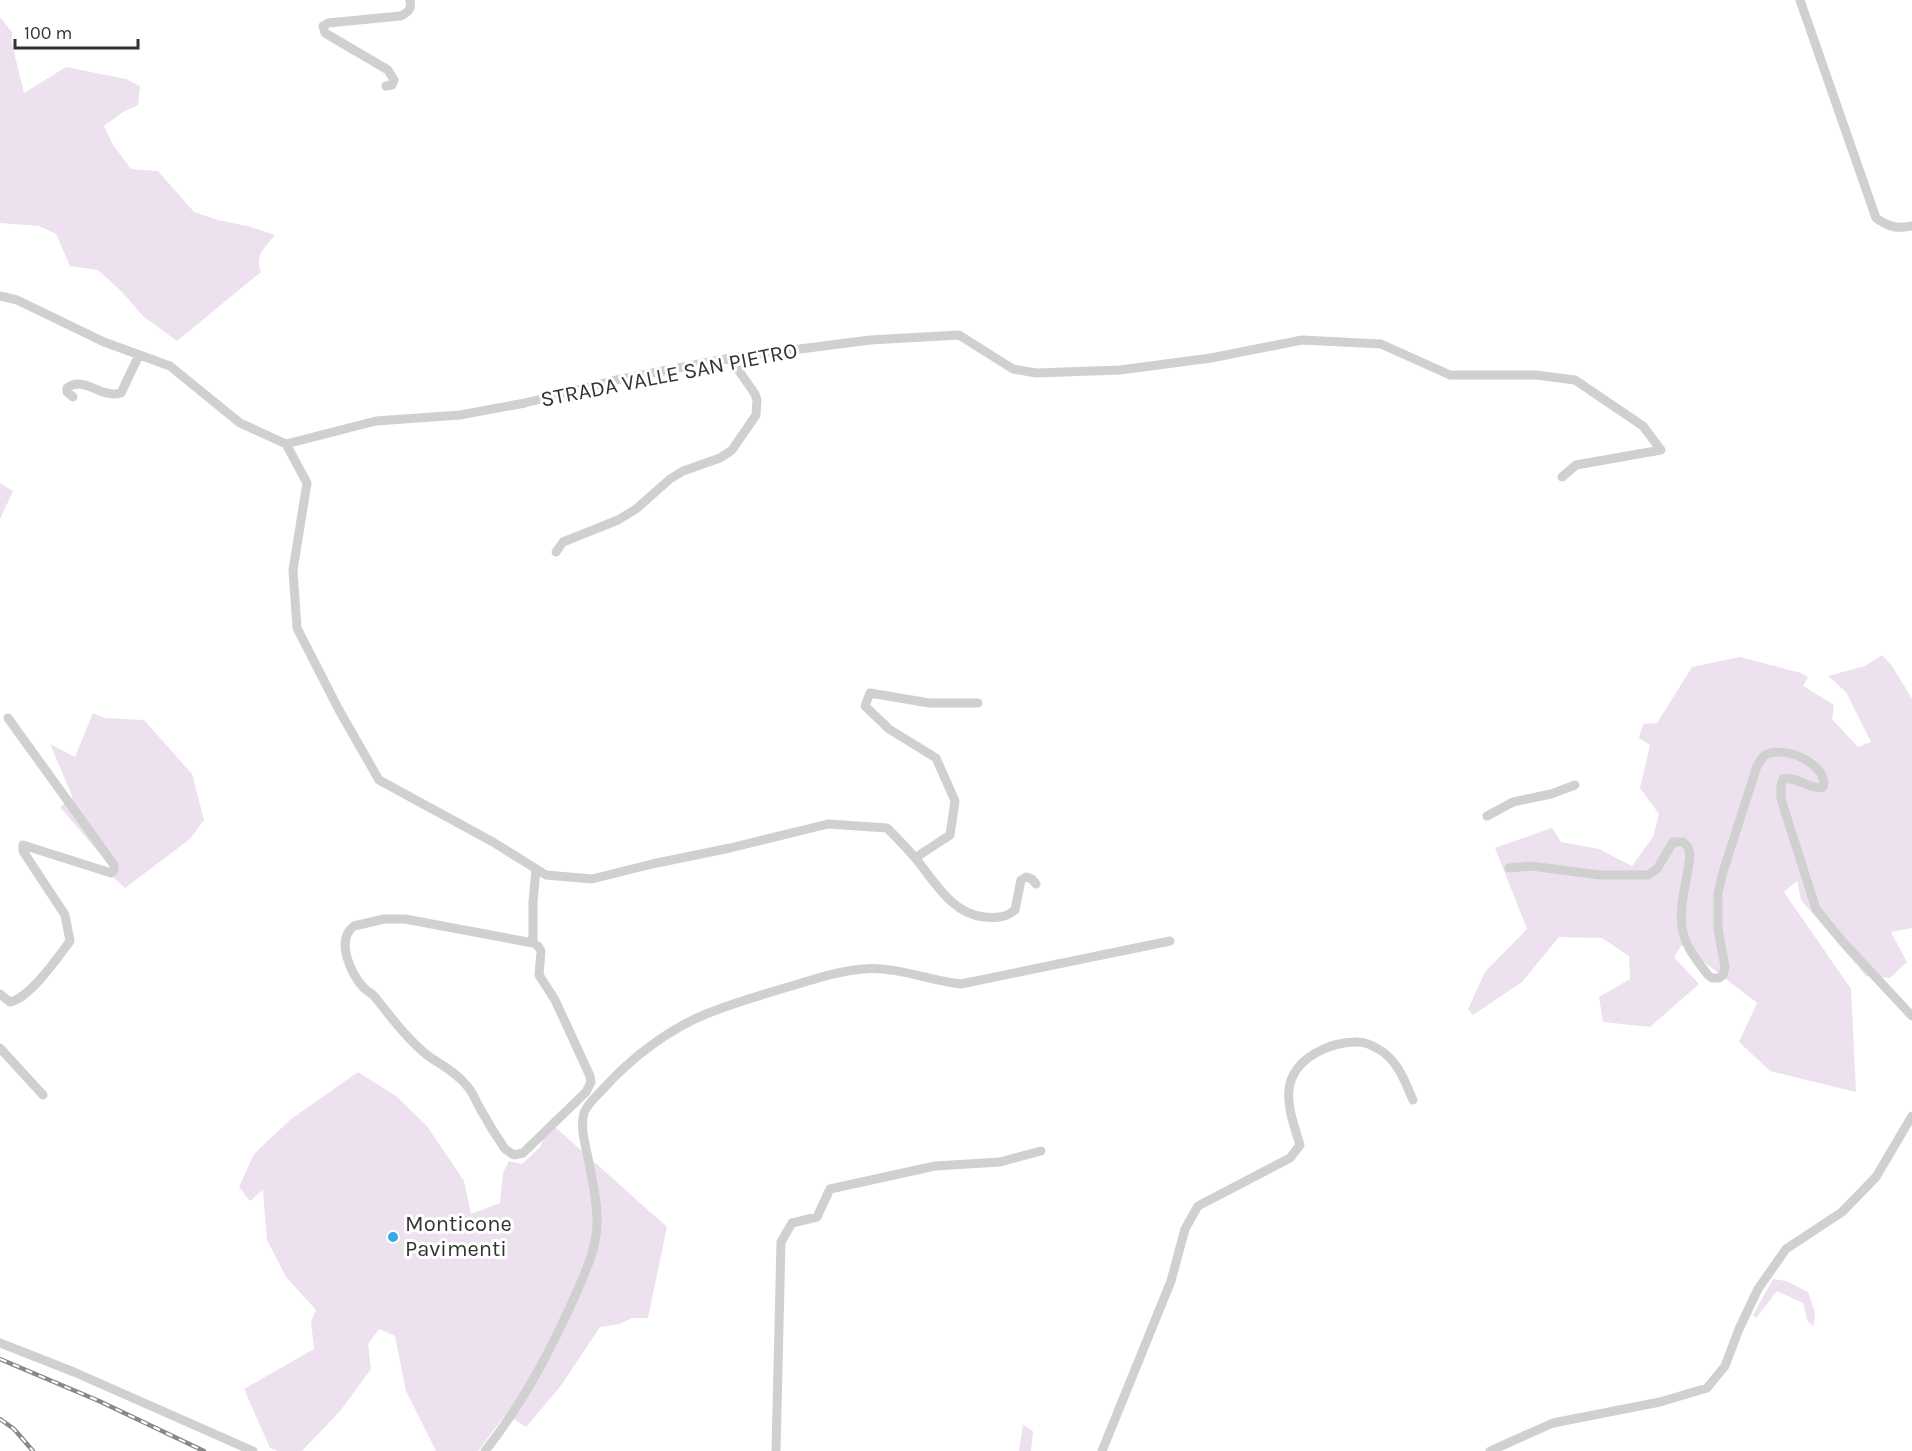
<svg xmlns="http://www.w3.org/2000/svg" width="1912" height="1451" font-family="Karla,sans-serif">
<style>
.green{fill:#ede1ef}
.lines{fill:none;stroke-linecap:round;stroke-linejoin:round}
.minor{stroke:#d0d0d0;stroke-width:9}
.rail-casing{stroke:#888;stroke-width:4.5}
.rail{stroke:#fff;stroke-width:2;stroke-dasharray:7;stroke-linecap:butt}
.poi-dot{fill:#37a9e8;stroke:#fff;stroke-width:2}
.labels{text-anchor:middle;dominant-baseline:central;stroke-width:6;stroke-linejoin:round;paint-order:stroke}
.street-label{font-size:22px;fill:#333;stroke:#fff}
.poi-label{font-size:22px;fill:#333;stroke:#fff;text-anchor:start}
</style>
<rect width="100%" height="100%" fill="#fff"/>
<!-- green -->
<path class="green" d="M0,17L12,32V44L24,93L66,67L126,79L140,86L138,105L123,112L104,126L113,145L131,169L158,171L194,212L218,220L251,227L275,235C265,247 254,256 261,272L177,341L143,316L122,292L98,270L70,266L56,234L39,226L0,223Z
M0,483L13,491L0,519Z
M1882,655L1892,666L1912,699V928L1891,932L1907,962L1890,978L1866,976L1801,900L1797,881L1784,892L1851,989L1856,1092L1770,1071L1739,1042L1757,1003L1682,945L1674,957L1699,984L1650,1027L1603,1022L1599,997L1630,979L1629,956L1602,938L1559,937L1522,982L1473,1015L1468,1009L1485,972L1527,929L1495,848L1552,828L1561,842L1599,849L1632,866L1653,837L1659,814L1640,788L1650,745L1639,738L1643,724L1657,723L1692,667L1740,657L1801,673L1808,677L1803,686L1834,705L1832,719L1858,747L1871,742L1846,692L1828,676L1865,666Z
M93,713L104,718L144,720L192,774L204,820L190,839L125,888L114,878L112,868L60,807L73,798L50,744L75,757Z
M358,1072L396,1096L427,1126L464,1181L471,1214L500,1203L503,1173L509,1161L522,1164L540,1147L545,1135L554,1126L667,1227L648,1318H632L620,1324L600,1327L560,1387L526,1427L506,1414L478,1451H436L406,1391L395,1336L379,1329L368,1344L371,1369L341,1410L302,1451H278L270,1448L244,1389L314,1349L311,1322L316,1310L286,1277L267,1240L263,1190L250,1201L239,1187L254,1154L291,1119Z
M1773,1279L1786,1281L1808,1292L1815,1312L1814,1326L1808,1322L1803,1303L1777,1291L1756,1318L1753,1315Z
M1023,1425L1033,1431L1031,1451H1019Z"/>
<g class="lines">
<!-- minor -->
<path class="minor" d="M1800,0L1876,218C1889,227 1897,229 1912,226
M386,86L392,85L394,80L388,70L325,33L323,26L328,23L400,16C408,13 412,9 410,0
M0,296L17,300L104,342L170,366L240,423L286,444L376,421L460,415L525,403L616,380L730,358L870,340L959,335L1013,369L1036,373L1120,370L1211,358L1302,340L1381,344L1450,375H1536L1575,380L1643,426L1661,450L1576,465L1562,477
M73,397L67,392V388C84,375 101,399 121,393L139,355
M286,444L307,483L293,570L297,628L339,710L379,780L493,842L546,875L592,879L652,864L730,848L828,824L887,828C897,838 907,848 916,859C935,882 952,914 984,917C997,918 1005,918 1015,910L1021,880L1026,877L1032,879L1036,884
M556,552L563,542L618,520L636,509L670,479L683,471L720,458L732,450L756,415L757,400L755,394L730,358
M1487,816L1513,802L1551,794L1575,785
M915,858L950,835L955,801L936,758L889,729L865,706L870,693L929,703H978
M1509,868L1531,866L1600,875H1648L1657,869L1673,842H1683L1688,847L1690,854C1688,885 1672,918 1689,948C1694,957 1701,966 1708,975L1712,978H1719L1723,975L1725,967L1718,929V893L1723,872L1757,766C1758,765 1762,758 1762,758C1778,741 1830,764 1823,787C1809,790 1798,776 1783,779L1781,785V799L1816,909L1843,942L1912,1016
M533,943L538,946L541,951L539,975L555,1000L590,1076L591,1082L586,1092L523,1153L514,1155L505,1149C496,1136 488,1123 481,1110C476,1102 473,1092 467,1086C456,1072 441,1065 427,1055C407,1039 391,1017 375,997C372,993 367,991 364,988C351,975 335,940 354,926L384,919H405L533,943V902L536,869
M0,994L10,1002C30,998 58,957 70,941L65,915L23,851V845L111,873L114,870V865L8,718
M0,1048L43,1095
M0,1343L74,1372L253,1451
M485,1451C522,1405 550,1352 574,1298C584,1275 596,1251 597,1225C598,1203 592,1179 588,1158C585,1143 580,1127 584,1113C587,1104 598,1095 604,1088C631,1058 669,1029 706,1014C733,1003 761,995 788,987C812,980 838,971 863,969C897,966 929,981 961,984L1170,941
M776,1451L781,1242L792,1223L817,1217L830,1189L935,1166L1000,1162L1041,1151
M1102,1451L1171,1281L1185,1229L1198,1206L1290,1158L1300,1145C1295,1128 1287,1108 1289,1090C1292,1058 1331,1041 1359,1042C1365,1042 1375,1047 1380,1050C1398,1061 1405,1082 1413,1100
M1490,1451L1553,1423L1660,1402L1707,1388L1725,1366L1739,1329L1758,1289L1786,1249L1842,1212L1876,1177L1912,1116"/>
<!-- rail casing -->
<g class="rail-casing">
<path id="rail" d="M0,1359L99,1401L204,1451
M0,1419L14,1429L33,1451"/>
</g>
<!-- rail -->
<use href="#rail" class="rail"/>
</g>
<!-- markers -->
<circle class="poi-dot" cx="393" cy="1237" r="6"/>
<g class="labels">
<!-- street labels -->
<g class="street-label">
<text transform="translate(669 375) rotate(-11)">STRADA VALLE SAN PIETRO</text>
</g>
<!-- poi labels -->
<g class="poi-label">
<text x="405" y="1224">Monticone<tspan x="405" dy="25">Pavimenti</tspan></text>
</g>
</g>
<!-- scale -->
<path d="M15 39v9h123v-9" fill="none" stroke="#333333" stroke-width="3"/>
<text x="24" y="39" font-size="18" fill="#333333" stroke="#ffffff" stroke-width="4.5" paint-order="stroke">100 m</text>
</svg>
